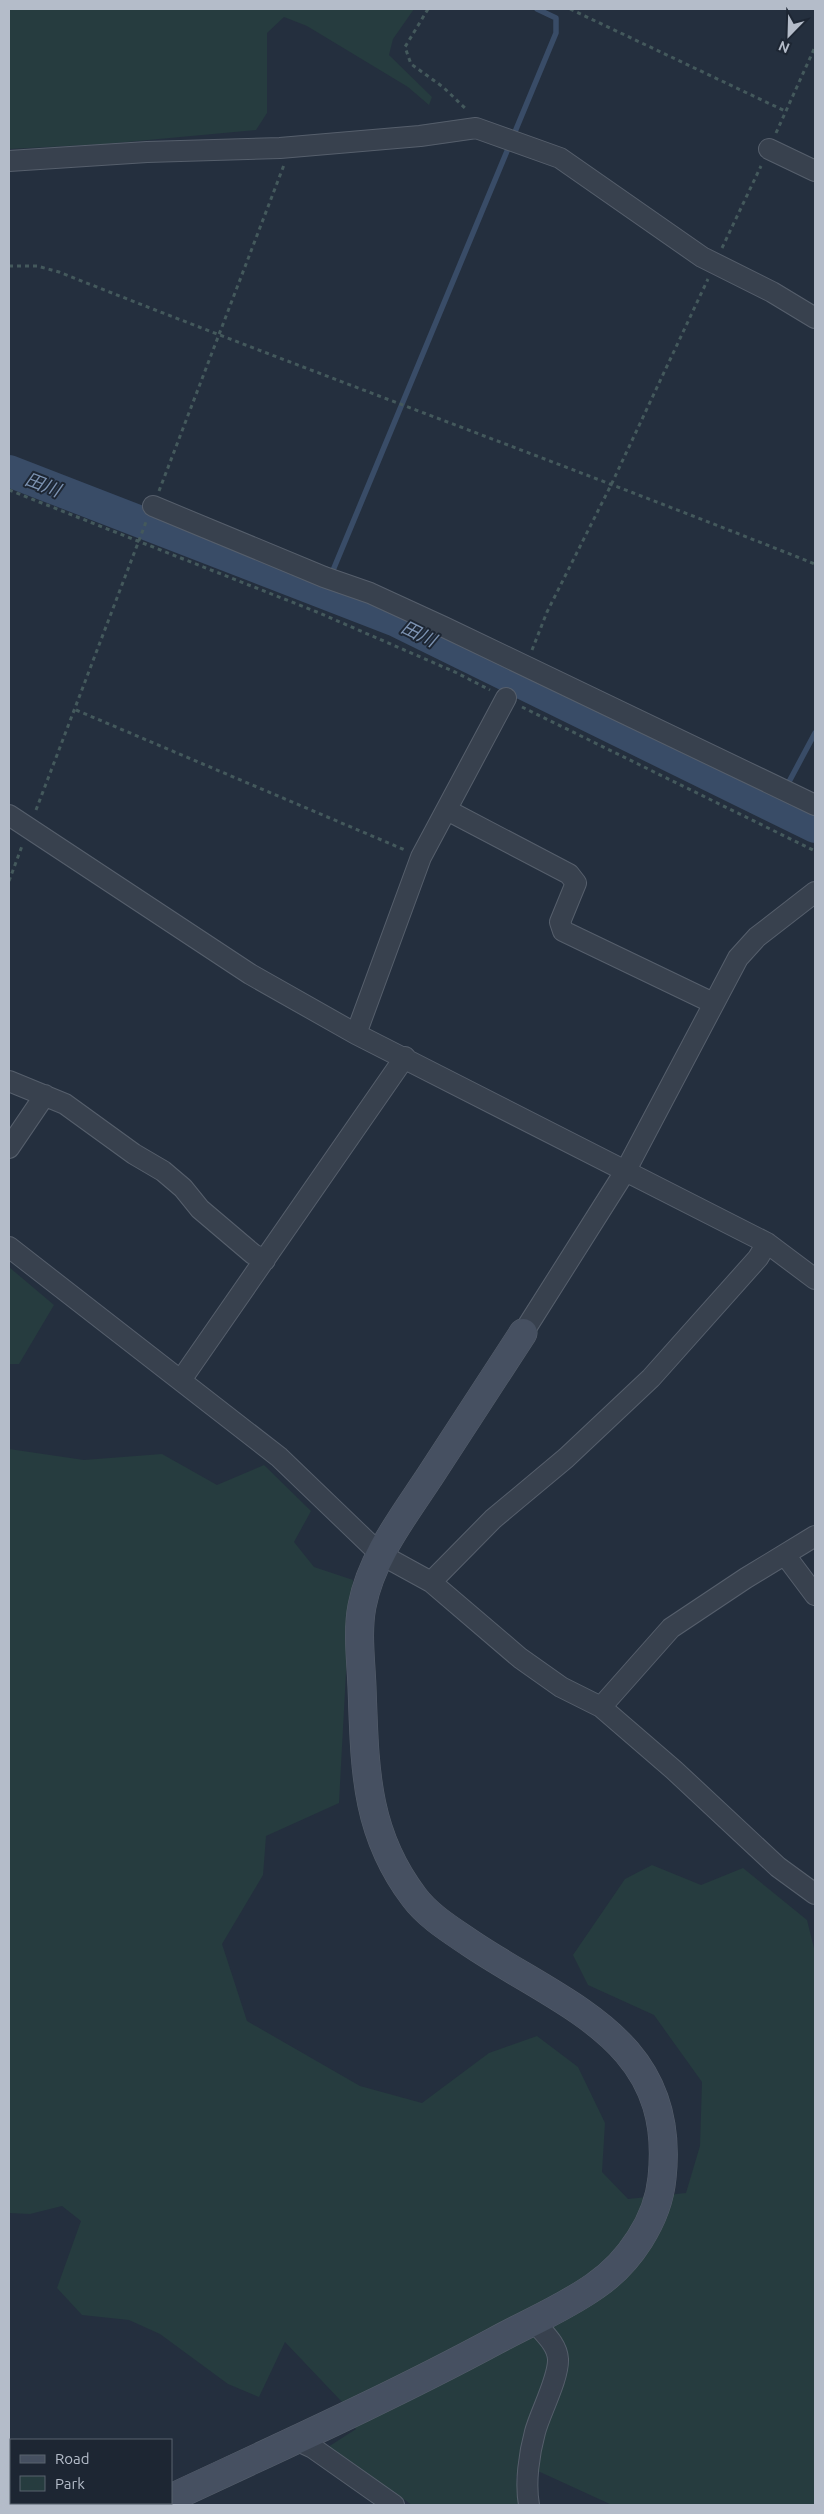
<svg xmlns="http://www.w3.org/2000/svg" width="824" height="2514" font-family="Ubuntu,'Noto Sans JP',sans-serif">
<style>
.green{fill:#263c3f}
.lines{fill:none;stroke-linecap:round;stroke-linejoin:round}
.stream{stroke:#394c67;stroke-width:5.5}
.river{stroke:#394c67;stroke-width:32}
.street-casing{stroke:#565f6c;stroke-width:22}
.secondary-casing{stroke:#565f6c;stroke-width:29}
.path{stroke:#44595c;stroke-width:3;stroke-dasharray:4 4;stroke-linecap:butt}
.street{stroke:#38414e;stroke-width:20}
.secondary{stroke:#465061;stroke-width:28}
.labels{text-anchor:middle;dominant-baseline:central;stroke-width:4;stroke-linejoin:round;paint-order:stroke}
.water-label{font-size:18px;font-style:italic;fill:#7c92b1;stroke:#1d2633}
</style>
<rect width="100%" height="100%" fill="#242f3e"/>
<!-- green -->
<path class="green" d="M9,9H414L393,39L389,55L432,97L429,105L408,87L307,26L284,17L267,33V113L256,130L105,144L9,149Z
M9,1267L54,1305L19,1364H9Z
M9,1449L84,1460L162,1454L217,1485L264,1465L311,1511L294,1542L314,1567L353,1580L348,1635L339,1803L266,1836L263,1875L222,1944L247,2021L360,2086L422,2103L489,2053L537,2036L578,2067L605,2123L602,2172L628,2199L686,2193L700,2146L702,2082L654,2015L588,1985L573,1955L625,1879L652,1865L701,1885L743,1868L807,1920L815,1952V2505H612L540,2472L516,2476L520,2505H412L328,2447L356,2429L342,2402L285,2342L259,2397L228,2384L160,2334L129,2320L82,2315L57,2288L81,2221L62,2206L30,2214L9,2213Z"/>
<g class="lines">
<!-- stream -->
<path class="stream" d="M324,592L556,33V18L537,9
M775,808L815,733"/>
<!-- river -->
<path class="river" d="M9,471L394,620L815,827"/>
<!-- street casing -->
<g class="street-casing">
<path id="street" d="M769,149L815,171
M9,161L147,152L280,148L420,136L476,128L560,158L702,257L772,292L815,318
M153,506L324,577L370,593L444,627L815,805
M447,810L569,874L576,883L560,922L563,931L713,1003
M9,815L250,974L356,1034L767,1243L815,1279
M356,1034L421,857L506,698
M9,1081L65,1104L134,1154L163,1171L183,1188L200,1209L253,1254L265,1260
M9,1148L45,1095
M9,1247L279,1457L380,1554L431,1582L520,1658L561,1687L601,1707L674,1770L778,1867L815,1894
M523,1333L626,1170L738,958L757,937L815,892
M181,1380L405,1057
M785,1555L815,1595
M431,1582L493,1519L566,1458L651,1378L758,1258L767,1243
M601,1707L671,1628L746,1578L815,1536
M296,2440L313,2448L394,2505
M529,2505C525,2483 529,2454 535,2432C540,2413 559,2378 558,2359C557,2343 542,2332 533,2320"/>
</g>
<!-- secondary casing -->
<g class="secondary-casing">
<path id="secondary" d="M171,2498C280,2447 389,2398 495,2341C528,2323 564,2308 595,2286C629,2263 658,2220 662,2178C677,2039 565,2007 470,1943C451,1930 428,1916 414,1897C364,1831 365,1766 362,1687C361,1661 357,1632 362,1606C371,1558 403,1517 430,1476C461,1429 492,1381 523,1333"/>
</g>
<!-- path -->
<path class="path" d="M428,9L405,47L411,64L443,87L467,110
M570,9L785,111
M776,133L815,47
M722,248L761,166
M9,266H37L59,272C310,372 564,464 815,564
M9,490L317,612L455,672L490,690
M159,491L284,165
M532,650L547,612L612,483L708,279
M522,707L815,851
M76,710L405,850
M36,810L146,522
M9,881L22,846"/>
<!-- street -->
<use href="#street" class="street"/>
<!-- secondary -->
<use href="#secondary" class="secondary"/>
</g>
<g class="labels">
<!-- water labels -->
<g class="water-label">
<text transform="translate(43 484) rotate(21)">田川</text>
<text transform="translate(419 633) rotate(26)">田川</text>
</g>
</g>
<!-- border -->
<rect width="824" height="2514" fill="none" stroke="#b4bcc9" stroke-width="20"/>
<!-- legend -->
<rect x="10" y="2439" width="162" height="65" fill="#1d2633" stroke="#59626f"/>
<rect x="20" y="2455" width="25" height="8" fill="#465061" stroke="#59626f"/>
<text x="55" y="2464" font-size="15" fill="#b4bcc9">Road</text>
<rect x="20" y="2476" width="25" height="15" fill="#263c3f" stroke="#59626f"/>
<text x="55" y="2489" font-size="15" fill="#b4bcc9">Park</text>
<!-- north arrow -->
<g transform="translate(789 35) rotate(203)" stroke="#1d2633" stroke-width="4" paint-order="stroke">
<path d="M0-4L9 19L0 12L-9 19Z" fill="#b4bcc9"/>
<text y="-8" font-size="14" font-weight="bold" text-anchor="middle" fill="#b4bcc9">N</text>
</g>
</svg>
